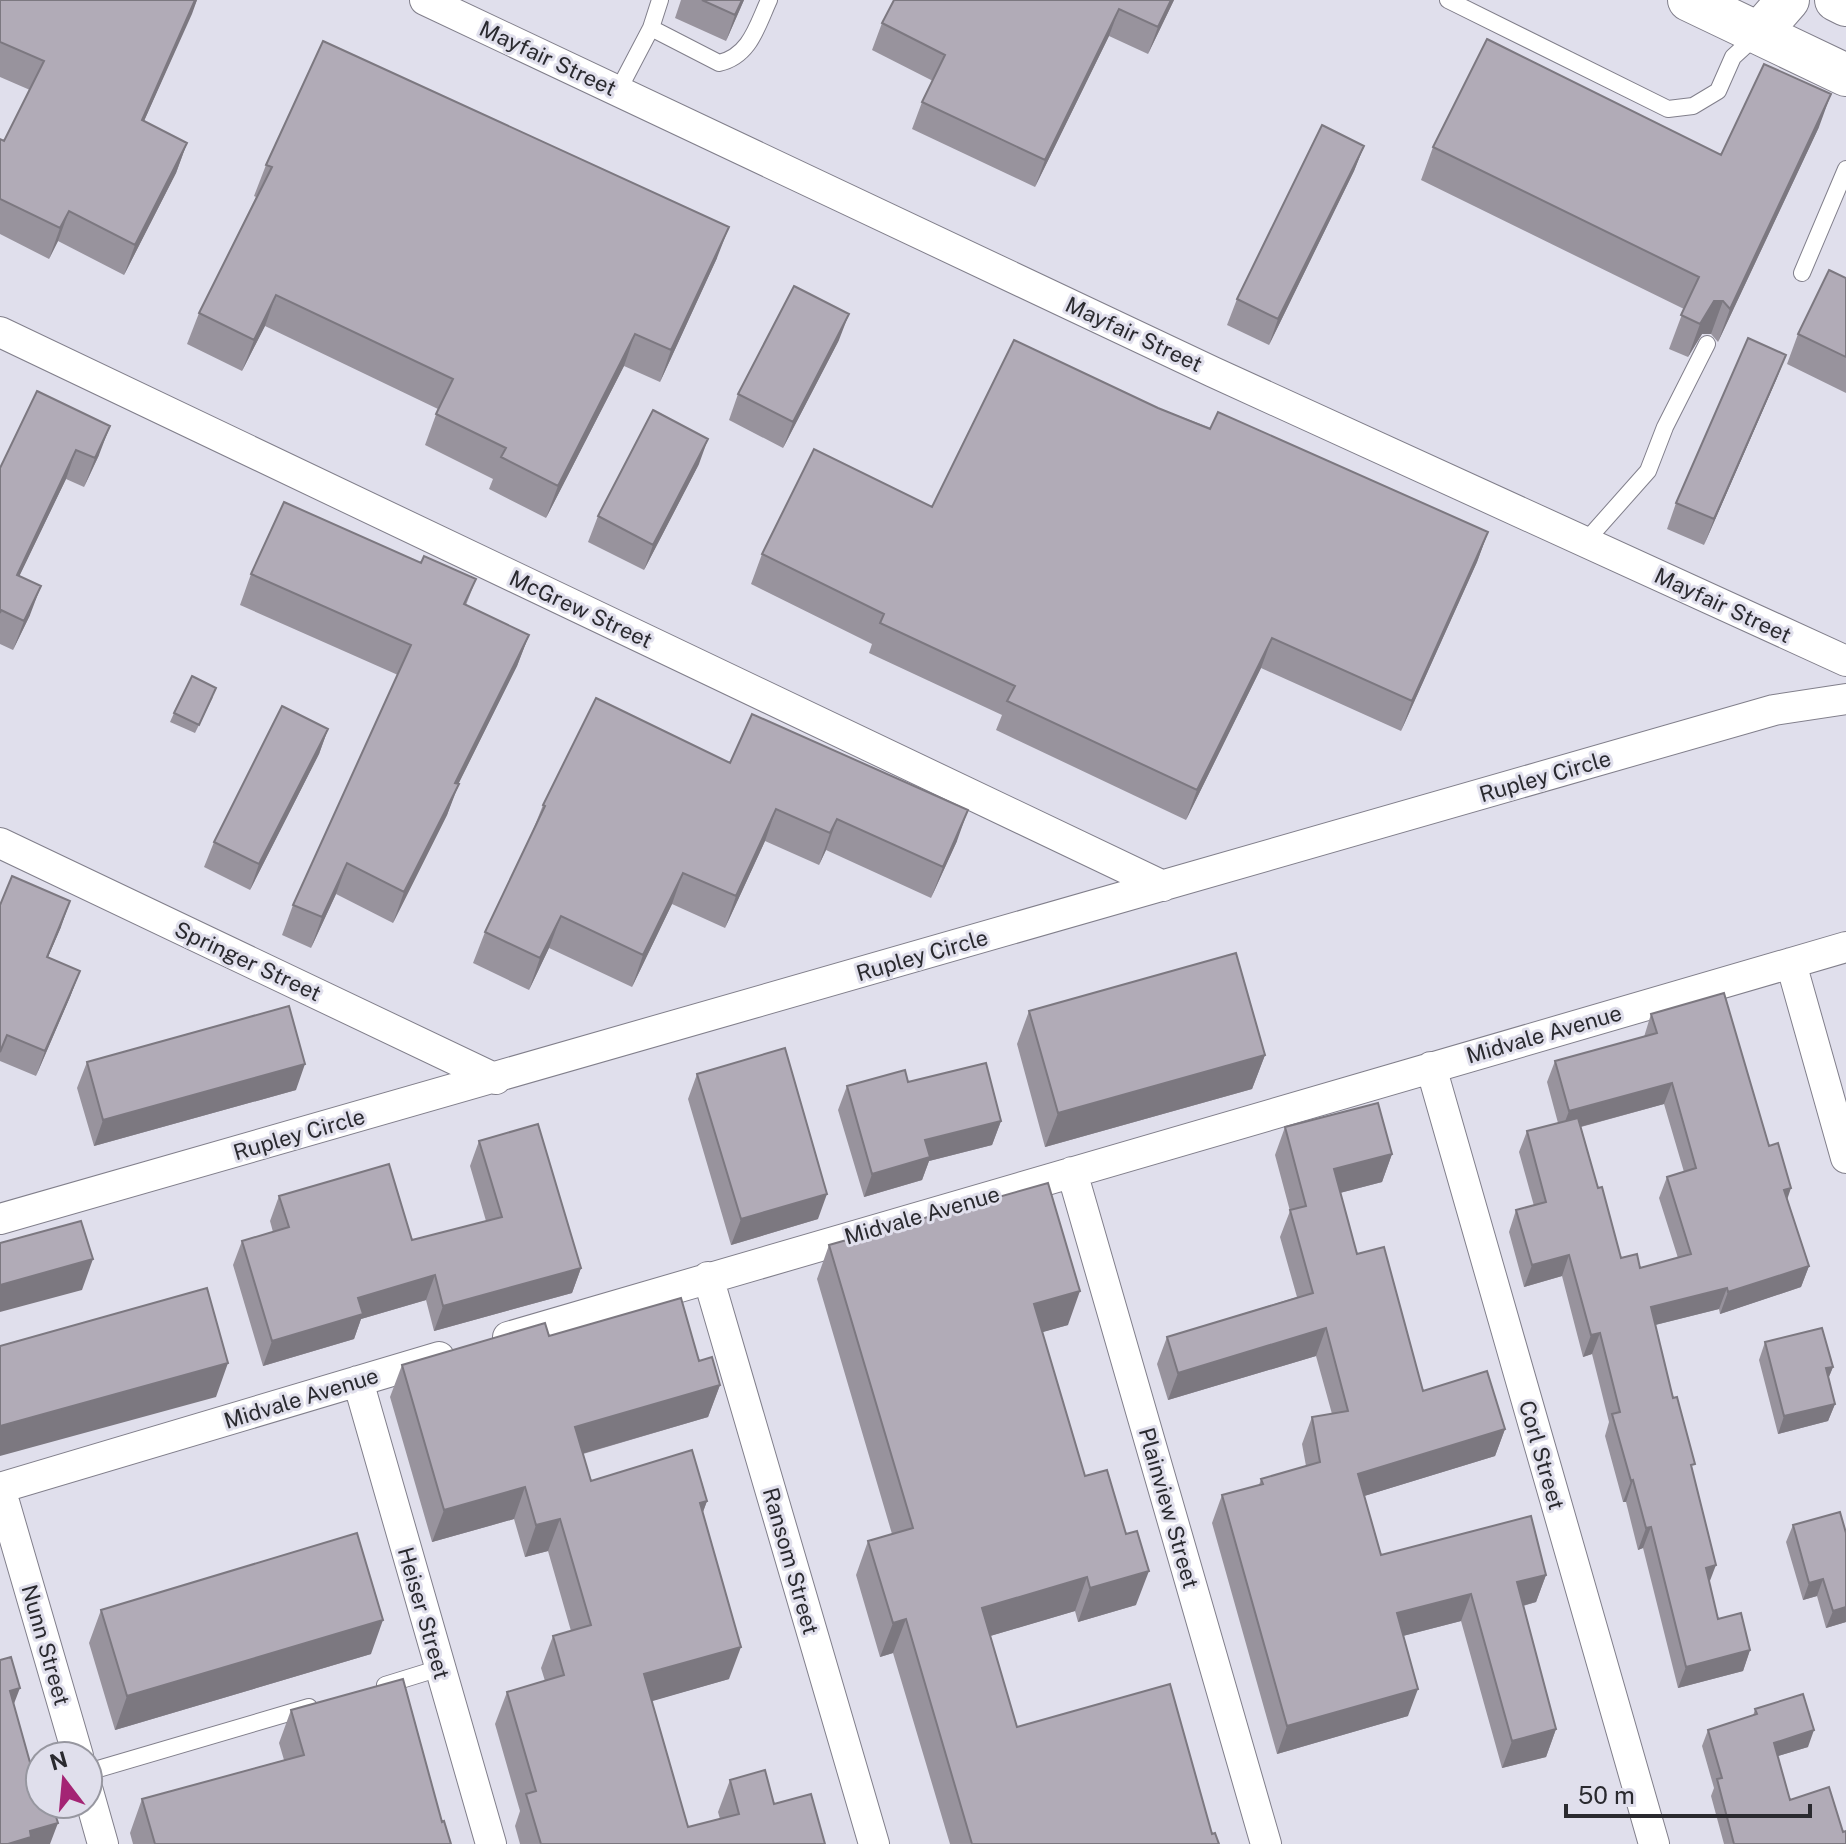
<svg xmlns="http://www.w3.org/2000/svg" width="1846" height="1844" font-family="'Public Sans',sans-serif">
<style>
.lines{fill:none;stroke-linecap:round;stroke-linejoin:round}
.service-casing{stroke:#817f8b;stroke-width:18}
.minor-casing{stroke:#817f8b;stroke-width:32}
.secondary-casing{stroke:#817f8b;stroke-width:44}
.service{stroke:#fff;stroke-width:16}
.minor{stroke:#fff;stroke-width:30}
.secondary{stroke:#fff;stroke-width:42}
.wall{fill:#98939d;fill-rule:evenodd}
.shaded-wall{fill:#7c7880}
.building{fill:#b1abb7;stroke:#7c7880;stroke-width:2}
.labels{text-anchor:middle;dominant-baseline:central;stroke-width:6;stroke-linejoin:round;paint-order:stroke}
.street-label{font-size:22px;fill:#2a2a2f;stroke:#e0dfec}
</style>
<rect width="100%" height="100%" fill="#e0dfec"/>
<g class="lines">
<!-- service casing -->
<g class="service-casing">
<path id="service" d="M1448,0L1668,109L1693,106L1718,91L1733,57L1757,35
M651,28L719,63C750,56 757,26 769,0
M618,91L651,28L660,0
M1802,273L1846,169
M1585,542L1648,471L1665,427L1707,344
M385,1685L440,1668
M88,1772L309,1707"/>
</g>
<!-- minor casing -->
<g class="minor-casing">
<path id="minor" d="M425,0L1213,372L1846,661
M0,332L1163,886
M0,843L496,1079
M1791,963L1846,1158
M1431,1067L1654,1844
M1072,1172L1266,1844
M0,1219L1774,710L1846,699
M708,1277L874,1844
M508,1337L1846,947
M358,1381L491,1844
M0,1488L439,1357
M0,1488L78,1756
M88,1791L103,1844"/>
</g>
<!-- secondary casing -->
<g class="secondary-casing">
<path id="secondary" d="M1689,0L1846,75
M1836,0L1846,5
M1759,33L1788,0"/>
</g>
<!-- service -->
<use href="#service" class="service"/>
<!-- minor -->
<use href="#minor" class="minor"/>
<!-- secondary -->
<use href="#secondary" class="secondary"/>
</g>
<!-- wall -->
<path class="wall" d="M0,0H197L144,121L187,143L176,173L124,275L58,241L49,259L0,234V139L4,141L30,90L0,77Z
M681,0H744L726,41L675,18Z
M894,0H1174L1148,54L1109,36L1035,187L912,129L922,102L933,81L872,50L882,23Z
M1819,127L1718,342L1711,334H1702L1688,357L1669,349L1684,309L1421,180L1433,147L1721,155Z
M1364,146L1354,171L1269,345L1227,325L1237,299Z
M266,165L717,258L660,382L624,366L546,518L489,489L493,479L425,445L438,409L265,326L242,371L187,344L199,313L256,197L254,196Z
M1846,278V393L1787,364L1798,334Z
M839,340L783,448L729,420L738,394Z
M1786,355L1776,380L1704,545L1667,529L1676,503Z
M37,391L99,455L84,487L66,479L19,576L30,615L13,650L0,644V468Z
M1158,408L1488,532L1477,562L1401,731L1261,668L1186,820L996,730L1002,715L869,653L872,644L751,584L762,554L932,507Z
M699,464L644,570L588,542L598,516Z
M421,563L476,579L466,605L529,635L517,666L458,784L447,815L393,923L336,894L311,948L282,935L293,905L398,675L240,605L251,574Z
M213,697L195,733L170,722L174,713Z
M328,729L319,754L250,890L204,867L214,842Z
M730,763L957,841L931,898L826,850L819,865L765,841L725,928L672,904L632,987L549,948L529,990L473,963L485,932L533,830L543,805Z
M0,905L61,927L48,957L80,971L70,997L36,1076L0,1061Z
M1029,1011L1265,1055L1252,1089L1045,1147L1017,1044Z
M1651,1014L1769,1146L1809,1266L1801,1287L1720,1314L1719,1309L1655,1325L1692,1472L1709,1583L1718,1619L1750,1650L1743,1671L1678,1688L1643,1548L1638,1550L1626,1502H1623L1605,1436L1609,1422L1592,1354L1583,1357L1562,1276L1524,1287L1509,1232L1516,1210L1534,1206L1519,1152L1527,1131L1558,1123L1547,1082L1555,1061L1644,1037ZM1664,1104L1684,1172L1667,1177L1659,1198L1678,1258L1640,1268L1621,1258L1598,1188L1581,1127Z
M87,1062L296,1090L94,1146L77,1088Z
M697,1074L818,1219L731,1245L688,1099Z
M908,1082L1001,1121L992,1145L929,1161L922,1180L864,1197L838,1110L847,1086Z
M1285,1127L1392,1154L1382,1182L1340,1193L1357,1254L1423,1391L1505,1429L1495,1456L1364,1496L1381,1555L1546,1575L1536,1602L1523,1606L1556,1729L1546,1757L1502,1768L1461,1621L1403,1636L1408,1716L1277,1754L1212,1523L1222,1495L1259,1485L1261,1479L1306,1466L1302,1444L1312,1417L1332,1414L1316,1356L1168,1400L1157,1364L1167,1337L1297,1297L1280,1237L1290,1211L1275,1155Z
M479,1141L581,1268L572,1293L434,1331L426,1300L361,1319L354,1339L263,1366L233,1265L242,1241L273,1232L270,1221L279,1196L412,1240L486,1221L470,1166Z
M829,1245L1068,1325L1042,1332L1085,1476L1136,1605L1078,1622L1075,1611L990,1636L1017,1727L1212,1834L1219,1844H950L893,1653L880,1657L856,1575L868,1541L892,1534L817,1279Z
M549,1336L699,1361L720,1385L708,1417L583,1454L591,1481L707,1501L703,1512L729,1679L651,1701L688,1827L720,1819L718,1812L730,1780L774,1804L825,1844H520L515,1826L520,1811L495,1724L507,1692L545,1681L541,1668L553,1636L571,1631L548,1551L525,1557L514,1519L432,1542L390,1397L402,1365Z
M1765,1342L1833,1367L1828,1379L1835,1404L1828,1421L1778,1434L1759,1360Z
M1793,1525L1846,1533V1622L1826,1628L1817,1596L1803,1600L1786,1542Z
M101,1610L371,1654L115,1730L89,1643Z
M1755,1709L1808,1747L1778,1756L1790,1800L1846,1844H1724L1711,1796L1714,1788L1702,1746L1708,1730L1753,1716Z
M291,1710L442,1822L451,1844H133L130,1833L142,1799L284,1760L279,1743Z"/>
<!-- shaded-wall -->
<path class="shaded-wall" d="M195,0H197L192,14L131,150L142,120Z
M742,0H744L726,41L735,15Z
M1171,0H1174L1148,54L1158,27Z
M1119,9L1109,36L1035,187L1045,160Z
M1831,94L1819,127L1718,342L1730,309Z
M187,143L176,173L124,275L135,245Z
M1364,146L1354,171L1269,345L1278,319Z
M69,211L58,241L49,259L60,228Z
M729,227L717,258L660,382L671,350Z
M276,295L265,326L242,371L254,340Z
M1714,301H1723L1711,334H1702L1688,357L1700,324Z
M849,314L839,340L783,448L793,422Z
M635,334L624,366L546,518L558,486Z
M1786,355L1776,380L1704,545L1714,519Z
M110,426L99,455L84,487L95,458Z
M708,439L699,464L644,570L653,545Z
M76,450L66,479L6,604L17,575Z
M1488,532L1477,562L1401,731L1412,701Z
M41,586L30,615L13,650L24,621Z
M529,635L517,666L444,813L455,783Z
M1272,638L1261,668L1186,820L1197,790Z
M328,729L319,754L250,890L259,864Z
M459,784L447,815L393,923L404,892Z
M776,809L765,841L725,928L736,896Z
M968,810L957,841L931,898L943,867Z
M837,819L826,850L819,865L830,833Z
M347,863L336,894L311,948L322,917Z
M683,873L672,904L632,987L643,955Z
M70,901L61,927L37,982L47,957Z
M561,916L549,948L529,990L540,958Z
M80,971L70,997L36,1076L45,1051Z
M1265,1055L1252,1089L1045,1147L1058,1113Z
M305,1064L296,1090L94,1146L103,1120Z
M1672,1083L1664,1104L1561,1132L1569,1111Z
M1001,1121L992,1145L929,1161L922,1180L864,1197L872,1174L925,1140Z
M1392,1154L1382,1182L1324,1197L1334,1169Z
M1791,1188L1784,1209V1190Z
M827,1194L818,1219L731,1245L741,1219Z
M1569,1255L1562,1276L1524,1287L1532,1265Z
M93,1259L82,1290L0,1312V1285Z
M1809,1266L1801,1287L1720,1314L1728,1292Z
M581,1268L572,1293L434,1331L443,1306Z
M435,1275L426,1300L361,1319L354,1339L263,1366L272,1341L358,1298Z
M1727,1288L1719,1309L1643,1328L1651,1307Z
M1080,1291L1068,1325L1022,1338L1034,1304Z
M1326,1328L1316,1356L1168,1400L1178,1373Z
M1600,1333L1592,1354L1583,1357L1591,1335Z
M228,1363L216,1397L0,1456V1426Z
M1833,1367L1826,1384V1368Z
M720,1385L708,1417L564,1459L575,1427Z
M1835,1404L1828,1421L1778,1434L1784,1416Z
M1505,1429L1495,1456L1348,1501L1358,1474Z
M1633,1480L1626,1502H1623L1631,1481Z
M525,1487L514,1519L432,1542L444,1510Z
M707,1501L695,1533L700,1503Z
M560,1519L548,1551L525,1557L536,1525Z
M1651,1527L1643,1548L1638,1550L1646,1528Z
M1716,1565L1708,1586L1706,1568Z
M1149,1571L1136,1605L1078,1622L1090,1588Z
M1546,1575L1536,1602L1507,1610L1517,1582Z
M1087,1577L1075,1611L970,1642L982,1608Z
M1823,1579L1817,1596L1803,1600L1809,1583Z
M1471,1594L1461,1621L1387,1640L1397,1613Z
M1846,1607V1622L1826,1628L1833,1611Z
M906,1619L893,1653L880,1657L893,1623Z
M383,1620L371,1654L115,1730L127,1696Z
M741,1647L729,1679L632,1707L644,1674Z
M1750,1650L1743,1671L1678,1688L1686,1667Z
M20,1688L7,1722L10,1691Z
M1418,1689L1408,1716L1277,1754L1287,1726Z
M1556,1729L1546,1757L1502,1768L1512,1741Z
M1814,1730L1808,1747L1768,1759L1774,1743Z
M58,1823L50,1844H8L30,1831Z"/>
<!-- building -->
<path class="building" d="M0,0H195L142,120L187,143L135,245L69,211L60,228L0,199V139L4,141L44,61L0,42Z
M702,0H742L735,15Z
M894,0H1171L1158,27L1119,9L1045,160L922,102L945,55L882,23Z
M1487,39L1721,155L1764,64L1831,94L1730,309L1723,301H1714L1700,324L1681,315L1699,277L1433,147Z
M323,41L729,227L671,350L635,334L558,486L501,457L506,448L436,414L453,379L276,295L254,340L199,313L272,167L266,165Z
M1322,125L1364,146L1278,319L1237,299Z
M1829,270L1846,278V357L1798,334Z
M794,286L849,314L793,422L738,394Z
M1748,338L1786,355L1714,519L1676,503Z
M1014,340L1158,408L1210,429L1218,412L1488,532L1412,701L1272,638L1197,790L1007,701L1015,686L880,623L884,614L762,554L814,449L932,507Z
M37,391L110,426L95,458L76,450L17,575L41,586L24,621L1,610L0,613V468Z
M653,410L708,439L653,545L598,516Z
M284,502L421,563L424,556L476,579L464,604L529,635L455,783L459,784L404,892L347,863L322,917L293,905L411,645L251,574Z
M192,676L216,688L199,725L174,713Z
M596,698L730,763L752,714L968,810L943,867L837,819L830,833L776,809L736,896L683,873L643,955L561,916L540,958L485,932L545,806L543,805Z
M282,706L328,729L259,864L214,842Z
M12,876L70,901L47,957L80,971L45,1051L7,1035L0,1052V905Z
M1236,953L1265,1055L1058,1113L1029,1011Z
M1724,993L1769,1146L1778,1143L1791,1188L1784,1190L1809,1266L1728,1292L1727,1288L1651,1307L1673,1398L1677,1397L1695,1464L1691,1465L1716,1565L1706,1568L1718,1619L1741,1613L1750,1650L1686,1667L1651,1527L1646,1528L1633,1480L1631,1481L1612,1414L1620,1412L1600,1333L1591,1335L1569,1255L1532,1265L1516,1210L1546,1202L1527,1131L1578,1118L1598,1188L1602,1187L1621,1258L1637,1254L1640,1268L1691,1254L1667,1177L1696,1168L1672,1083L1569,1111L1555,1061L1657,1033L1651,1014Z
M289,1006L305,1064L103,1120L87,1062Z
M785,1048L827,1194L741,1219L697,1074Z
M986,1063L1001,1121L925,1140L930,1157L872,1174L847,1086L905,1070L908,1082Z
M1378,1103L1392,1154L1334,1169L1357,1254L1384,1247L1423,1391L1487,1371L1505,1429L1358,1474L1381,1555L1531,1516L1546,1575L1517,1582L1556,1729L1512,1741L1471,1594L1397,1613L1418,1689L1287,1726L1222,1495L1263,1484L1261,1479L1320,1462L1312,1417L1348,1411L1326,1328L1178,1373L1167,1337L1313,1293L1290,1210L1306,1206L1285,1127Z
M538,1124L581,1268L443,1306L435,1275L358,1298L363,1314L272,1341L242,1241L289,1227L279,1196L389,1164L412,1240L502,1217L479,1141Z
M1048,1183L1080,1291L1034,1304L1085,1476L1107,1470L1126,1534L1137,1531L1149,1571L1090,1588L1087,1577L982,1608L1017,1727L1170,1684L1212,1834L1215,1833L1219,1844H972L906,1619L893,1623L868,1541L913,1528L829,1245Z
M81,1221L93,1259L0,1285V1243Z
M207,1288L228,1363L0,1426V1346Z
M681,1298L699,1361L712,1357L720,1385L575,1427L591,1481L692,1450L707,1501L700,1503L741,1647L644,1674L688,1827L739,1814L730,1780L765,1770L774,1804L811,1794L825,1844H541L526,1794L536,1791L507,1692L564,1675L553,1636L591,1625L560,1519L536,1525L525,1487L444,1510L402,1365L545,1323L549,1336Z
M1822,1328L1833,1367L1826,1368L1835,1404L1784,1416L1765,1342Z
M1840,1512L1846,1533V1607L1833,1611L1823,1579L1809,1583L1793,1525Z
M357,1533L383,1620L127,1696L101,1610Z
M11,1657L20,1688L10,1691L38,1791L40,1790V1804H52L58,1823L30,1831L31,1837L8,1844H0V1660Z
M403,1679L442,1822L444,1821L451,1844H155L142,1799L304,1755L291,1710Z
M1803,1694L1814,1730L1774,1743L1790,1800L1829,1787L1843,1832L1846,1831V1844H1734L1717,1779L1722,1778L1708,1730L1757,1714L1755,1709Z"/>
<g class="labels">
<!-- street labels -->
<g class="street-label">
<text transform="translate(548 58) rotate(25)">Mayfair Street</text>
<text transform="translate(1134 334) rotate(25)">Mayfair Street</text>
<text transform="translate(1723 605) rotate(25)">Mayfair Street</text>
<text transform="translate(581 609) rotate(25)">McGrew Street</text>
<text transform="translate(1545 776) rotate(-16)">Rupley Circle</text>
<text transform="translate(922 955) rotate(-16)">Rupley Circle</text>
<text transform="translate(248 961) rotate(25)">Springer Street</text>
<text transform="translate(1544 1034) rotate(-16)">Midvale Avenue</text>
<text transform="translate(299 1134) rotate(-16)">Rupley Circle</text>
<text transform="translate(922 1215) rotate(-16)">Midvale Avenue</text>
<text transform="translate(301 1398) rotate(-17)">Midvale Avenue</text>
<text transform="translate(1542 1455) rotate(74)">Corl Street</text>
<text transform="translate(1169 1508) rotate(74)">Plainview Street</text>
<text transform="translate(791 1561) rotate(74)">Ransom Street</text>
<text transform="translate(424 1613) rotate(74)">Heiser Street</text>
<text transform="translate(46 1645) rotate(74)">Nunn Street</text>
</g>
</g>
<!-- north arrow -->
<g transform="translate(64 1780) rotate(344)"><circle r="38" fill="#e0dfec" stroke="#9797a0" stroke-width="2"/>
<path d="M0-6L14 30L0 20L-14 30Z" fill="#a42474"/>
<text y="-12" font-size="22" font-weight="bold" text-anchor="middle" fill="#2a2a2f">N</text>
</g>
<!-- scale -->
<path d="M1566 1804v12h244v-12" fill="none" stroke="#2a2a2f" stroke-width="4"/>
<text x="1578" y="1804" font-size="24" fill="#2a2a2f" stroke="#e0dfec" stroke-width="6" paint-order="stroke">50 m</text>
</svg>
